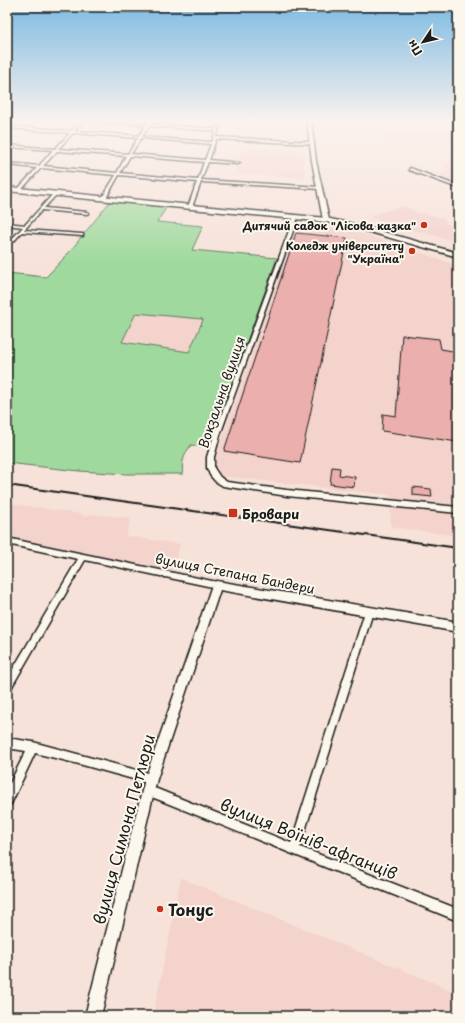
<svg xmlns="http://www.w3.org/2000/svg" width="465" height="1023" font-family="'Playpen Sans',sans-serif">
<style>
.built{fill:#f3d3cc}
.green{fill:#a0d99e;stroke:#5e7a5d;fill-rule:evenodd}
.building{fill:#ebb0ae;stroke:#1c1c1c}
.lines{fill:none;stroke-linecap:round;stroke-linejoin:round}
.minor-casing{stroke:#1c1c1c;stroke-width:3}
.tertiary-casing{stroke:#1c1c1c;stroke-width:3}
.secondary-casing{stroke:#1c1c1c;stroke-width:3}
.primary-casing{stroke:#1c1c1c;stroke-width:3}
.minor{fill:#fbf7ec;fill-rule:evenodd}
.tertiary{fill:#fbf7ec;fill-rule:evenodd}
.secondary{fill:#fbf7ec;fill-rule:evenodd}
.primary{fill:#fbf7ec;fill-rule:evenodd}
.rail{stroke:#1c1c1c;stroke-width:2}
.poi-dot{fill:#c8321e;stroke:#fbf7ec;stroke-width:1.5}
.labels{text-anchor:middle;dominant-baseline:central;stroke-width:4;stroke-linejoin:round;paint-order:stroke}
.far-poi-label{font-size:11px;font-weight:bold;fill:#1c1c1c;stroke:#fbf7ec;text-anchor:end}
.street-label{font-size:13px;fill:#1c1c1c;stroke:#fbf7ec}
.poi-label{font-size:13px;font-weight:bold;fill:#1c1c1c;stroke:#fbf7ec;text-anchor:start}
.near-street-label{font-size:16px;fill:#1c1c1c;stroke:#fbf7ec}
.near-poi-label{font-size:16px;font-weight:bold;fill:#1c1c1c;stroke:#fbf7ec;text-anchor:start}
</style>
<rect width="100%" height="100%" fill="#f6e2d9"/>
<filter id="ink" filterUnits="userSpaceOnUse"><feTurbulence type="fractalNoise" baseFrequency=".025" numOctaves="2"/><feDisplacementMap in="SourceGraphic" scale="8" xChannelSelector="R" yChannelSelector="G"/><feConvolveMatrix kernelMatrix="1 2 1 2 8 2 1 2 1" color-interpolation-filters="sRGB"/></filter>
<g filter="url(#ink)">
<!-- built -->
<path class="built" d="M373,120H458V134L451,140L381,139Z
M242,148L303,151L305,178L235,174Z
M458,149V187L439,179Z
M404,206L416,212L442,218L458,233V241L457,242L370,218L375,214Z
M298,222L339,227L400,245L458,266V536L391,527L390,495L221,476L215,460Z
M136,313L203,319L189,352L121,342Z
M7,503L81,514L85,517L90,514L131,518L126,536L180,544L172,570L173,576L7,541Z
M181,878L458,993V1016H153Z"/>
<!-- green -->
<path class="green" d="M112,199L168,205L157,222L203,226L192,250L277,258L209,447L191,445C184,455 181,462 183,474H127L79,471L7,463V273L46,277L67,255ZM136,313L202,319L203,320L189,352L122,342Z"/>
<!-- building -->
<path class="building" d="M296,233L347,238L300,463L224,451Z
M402,335L439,339L441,349L458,352V442L382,431L383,414L396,416Z
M332,467L340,468L339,475L355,477L354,487L330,484Z
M413,487L431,489L432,497L413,495Z"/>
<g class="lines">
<!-- minor casing -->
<g class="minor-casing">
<path id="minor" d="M82,120H84L74,131L139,136L146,125L88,121L87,120L147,124L150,120H152L150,124L216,129L220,120H222L216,137L313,142L312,144L216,139L209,160L240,163L238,164L208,162L201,180L320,187L322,188L320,189L201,182L192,207L190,208L188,207L197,182L119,175L106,198L104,199L102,198L116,175L41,168L20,191H18V189L37,168L7,165V163L39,166L53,150L7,147V145L55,149L70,133L7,128V126L71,131ZM149,126L216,131L212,142L142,137ZM73,133L138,138L128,154L58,149ZM141,138L211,144L205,160L131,154ZM57,151L126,156L117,173L43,166ZM130,156L204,162L198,180L120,173Z
M378,120H401L379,121Z
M410,168L458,186V188L409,170Z
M54,193L57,194L44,208L87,212L89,213L87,214L42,210L24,230L82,234H83V236L22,232L14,241L7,244V241L12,239L23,227L7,225V223L25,225Z
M296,216L298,217L220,435L214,457V468L220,477L227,482L287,490L458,507V513L287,496L223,486L215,481L210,475L207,468V457L214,435L294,217Z
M7,538L217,582L220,583L221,585L220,587L217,588L85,560L10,690L7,691V679L78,559L7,544Z
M369,608L372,610L373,612L300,847L458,909V921L157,799L145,795L143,792L145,789L148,787L157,789L291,843L365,612L366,610Z
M7,738L33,742L151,774L154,776L156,779L154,782L151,784L79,764L35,753L11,804L7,805V789L26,751L7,748Z"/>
</g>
<!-- tertiary casing -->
<g class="tertiary-casing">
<path id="tertiary" d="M217,581L458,622V632L220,590L157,779L101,1016H85L145,779L212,585L213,582Z"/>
</g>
<!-- secondary casing -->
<g class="secondary-casing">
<path id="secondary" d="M307,120H311L316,161L329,220L326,222L323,220L312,161Z"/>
</g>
<!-- primary casing -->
<g class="primary-casing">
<path id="primary" d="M7,187L326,218L362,226L458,253V257L359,229L326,222L7,191Z"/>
</g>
<!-- minor -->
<use href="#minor" class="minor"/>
<!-- tertiary -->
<use href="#tertiary" class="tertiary"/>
<!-- secondary -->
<use href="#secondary" class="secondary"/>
<!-- primary -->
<use href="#primary" class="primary"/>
<!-- rail -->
<path class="rail" d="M7,485L458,548"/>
</g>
</g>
<!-- sky -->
<linearGradient id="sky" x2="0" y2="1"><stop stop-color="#7cbae2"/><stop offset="0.46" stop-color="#fbf2ee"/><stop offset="1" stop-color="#fbf2ee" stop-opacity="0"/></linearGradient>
<rect width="465" height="263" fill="url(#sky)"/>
<!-- markers -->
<g class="poi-dot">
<circle cx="424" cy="225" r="4"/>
<circle cx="412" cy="251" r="4"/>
<rect x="228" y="508" width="10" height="10" rx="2"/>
<circle cx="160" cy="909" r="4"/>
</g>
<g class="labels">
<!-- far-poi labels -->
<g class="far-poi-label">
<text x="416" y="225">Дитячий садок "Лісова казка"</text>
<text x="404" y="245">Коледж університету<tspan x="404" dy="13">"Україна"</tspan></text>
</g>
<!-- street labels -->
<g class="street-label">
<text transform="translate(221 392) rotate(-71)">Вокзальна вулиця</text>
<text transform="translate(235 573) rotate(11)">вулиця Степана Бандери</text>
</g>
<!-- poi labels -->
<g class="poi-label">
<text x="242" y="513">Бровари</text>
</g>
<!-- near-street labels -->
<g class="near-street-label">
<text transform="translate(123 829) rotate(-75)">вулиця Симона Петлюри</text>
<text transform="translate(309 838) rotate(22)">вулиця Воїнів-афганців</text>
</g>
<!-- near-poi labels -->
<g class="near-poi-label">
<text x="168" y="909">Тонус</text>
</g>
</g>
<!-- margin -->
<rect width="465" height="1023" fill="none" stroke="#fbf7ec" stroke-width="24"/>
<rect x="12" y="12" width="441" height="999" fill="none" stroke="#1c1c1c" stroke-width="1.5" filter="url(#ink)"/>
<!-- north arrow -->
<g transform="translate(423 42) rotate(235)" stroke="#fbf7ec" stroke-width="3" paint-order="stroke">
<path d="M0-3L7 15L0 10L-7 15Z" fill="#1c1c1c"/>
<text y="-6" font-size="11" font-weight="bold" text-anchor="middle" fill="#1c1c1c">Пн</text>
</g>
</svg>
